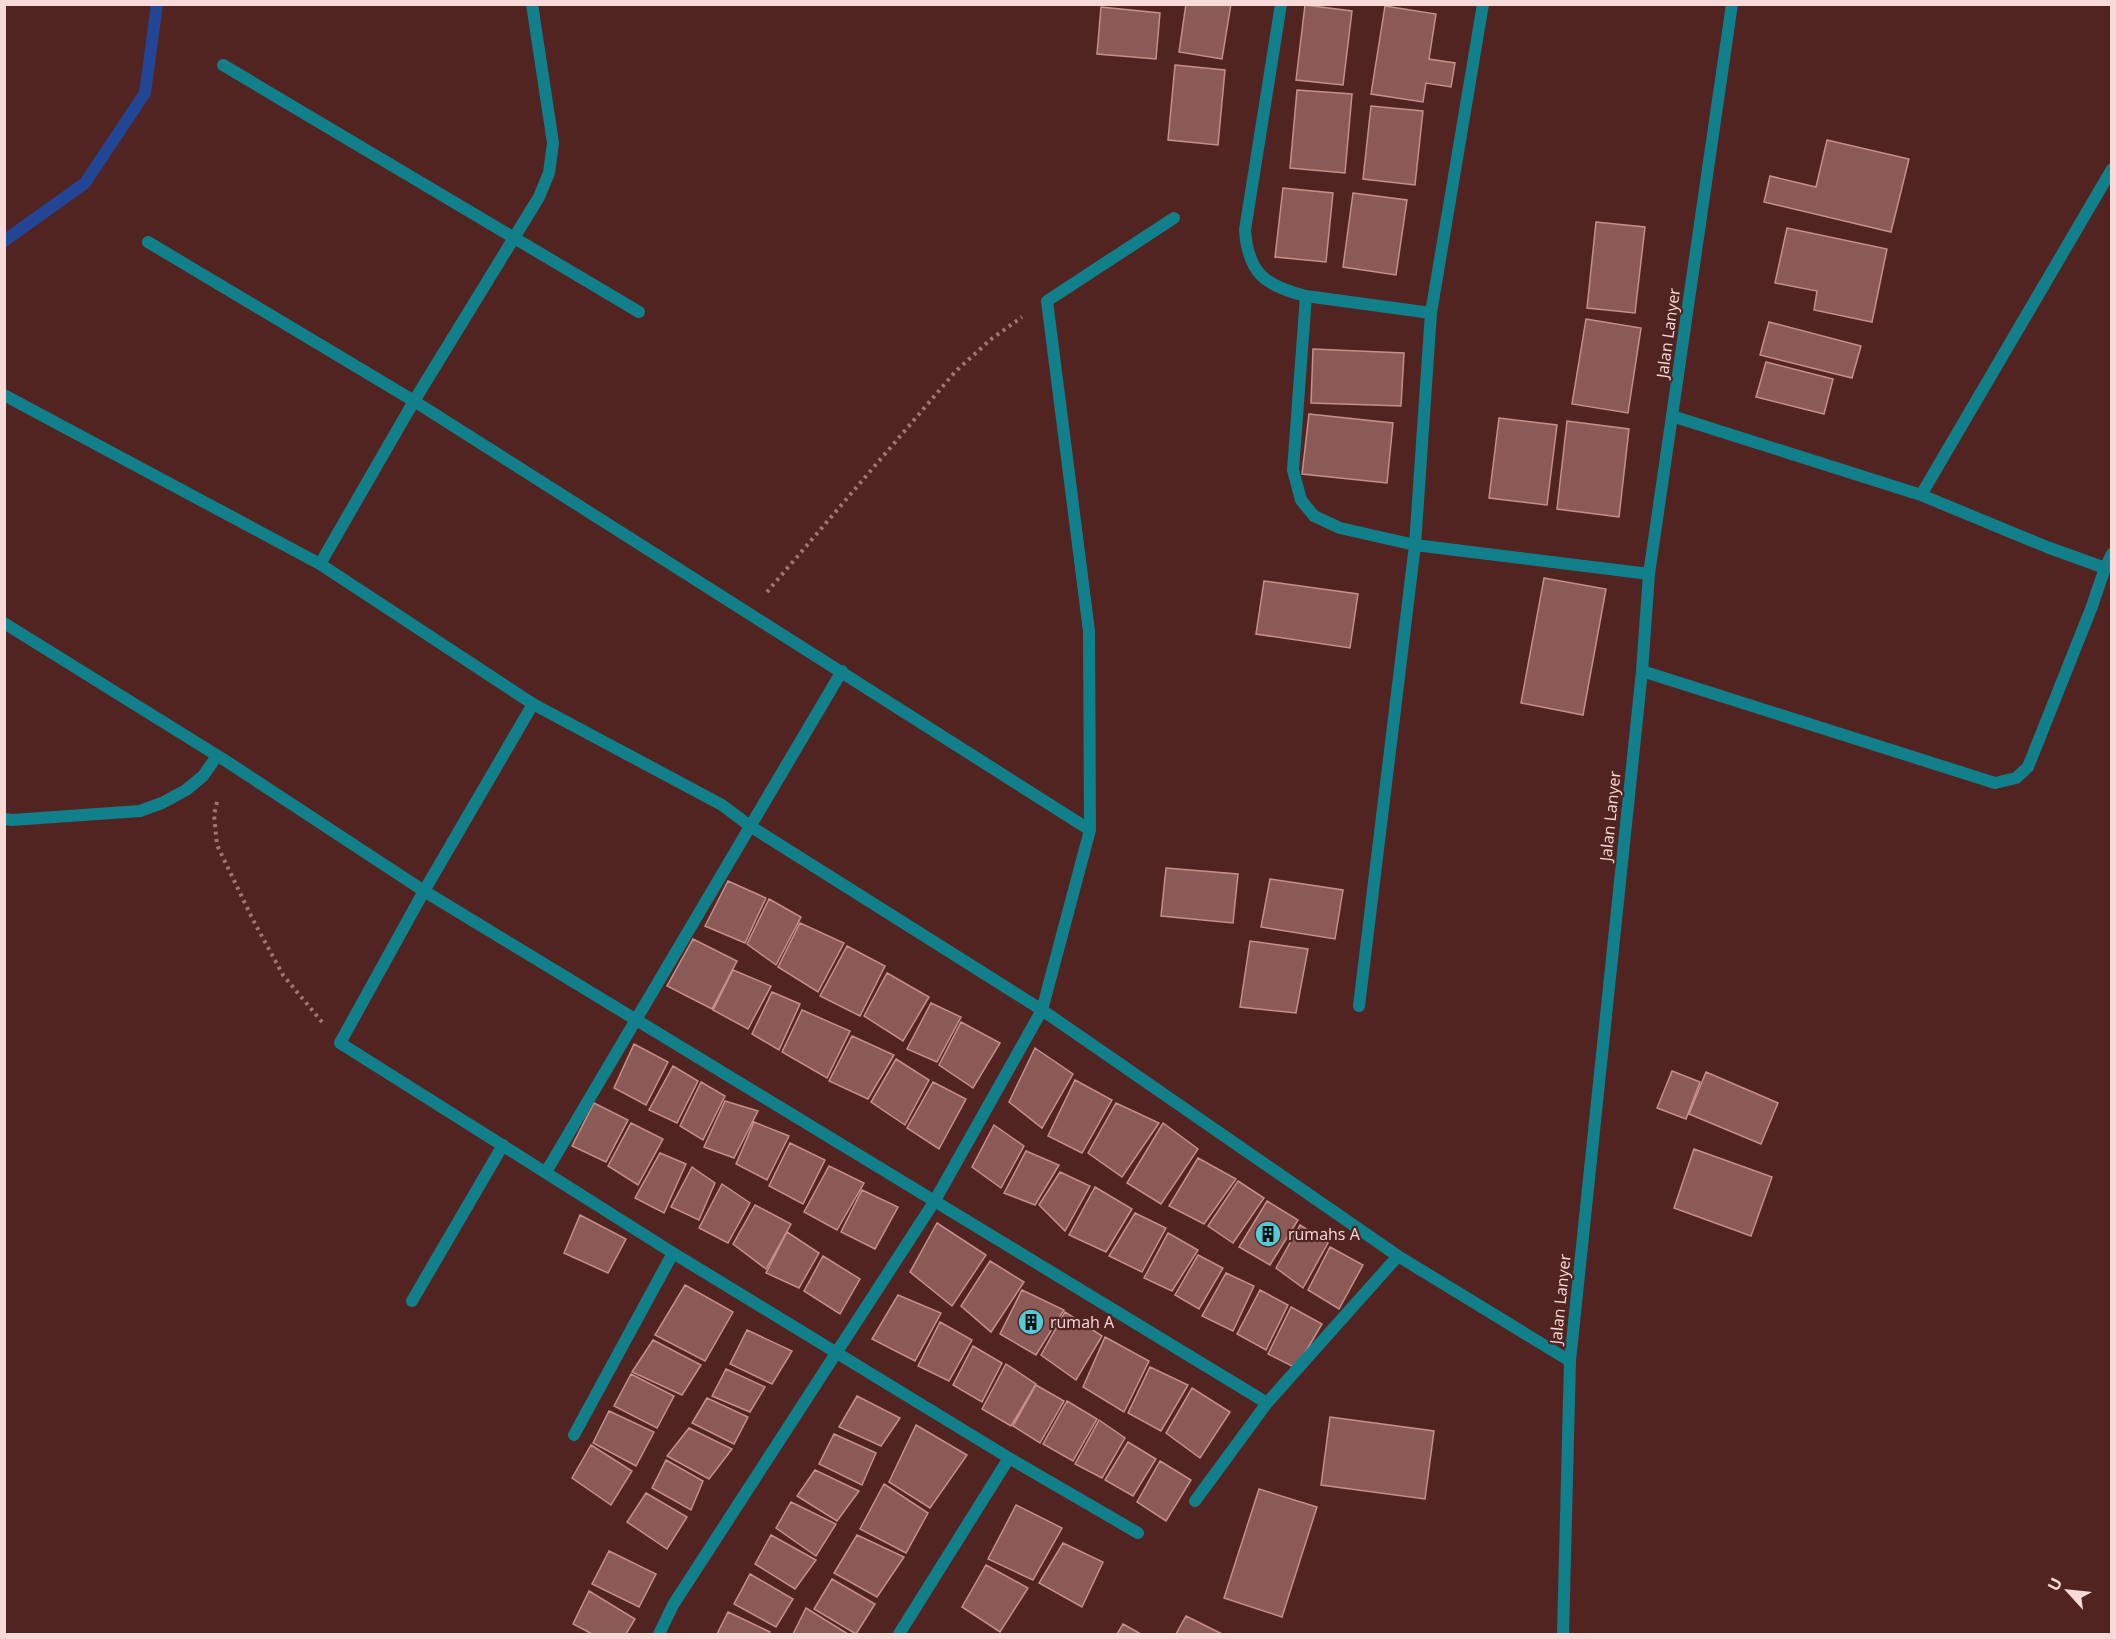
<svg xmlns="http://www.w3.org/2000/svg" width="2116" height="1639" font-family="'Open Sans',sans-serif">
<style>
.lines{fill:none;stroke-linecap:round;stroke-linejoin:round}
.stream{stroke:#234596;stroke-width:12}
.building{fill:#8c5a56;stroke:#c68f8b;stroke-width:1.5}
.path{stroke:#9e7876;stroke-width:4;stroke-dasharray:3 4.5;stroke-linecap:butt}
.service{stroke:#11808a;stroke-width:12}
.minor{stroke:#11808a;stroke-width:12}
.labels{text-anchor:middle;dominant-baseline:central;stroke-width:4.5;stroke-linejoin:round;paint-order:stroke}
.street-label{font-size:16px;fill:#f8dad8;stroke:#512422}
.poi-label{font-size:16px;fill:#f8dad8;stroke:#512422;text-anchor:start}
</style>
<rect width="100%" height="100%" fill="#512422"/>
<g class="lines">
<!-- stream -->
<path class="stream" d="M4,241L85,183L145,93L157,4"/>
</g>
<!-- building -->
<path class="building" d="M1186,4H1231L1222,59L1179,52Z
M1305,5L1352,11L1343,85L1296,80Z
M1385,6L1436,14L1429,59L1455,63L1451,87L1426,83L1423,102L1371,94Z
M1101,7L1160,13L1156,59L1097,54Z
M1175,65L1225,70L1218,145L1168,140Z
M1297,90L1352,94L1345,173L1290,168Z
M1371,106L1423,111L1415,185L1363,179Z
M1827,140L1909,159L1891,232L1764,202L1770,176L1816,187Z
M1283,188L1333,193L1326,262L1275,257Z
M1353,193L1407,200L1396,275L1343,267Z
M1596,222L1645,227L1635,313L1587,308Z
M1787,228L1887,249L1872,322L1814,310L1817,291L1775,283Z
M1586,319L1641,328L1628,413L1572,404Z
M1769,322L1861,346L1852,378L1760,355Z
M1313,349L1404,353L1401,406L1311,403Z
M1766,362L1833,379L1824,414L1756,397Z
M1309,414L1393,423L1387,483L1302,474Z
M1499,418L1557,425L1547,505L1489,498Z
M1567,421L1629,429L1619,517L1557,509Z
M1544,578L1606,589L1583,715L1521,703Z
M1264,581L1358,594L1350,648L1256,634Z
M1166,868L1238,874L1233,923L1161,916Z
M1270,879L1343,890L1335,939L1261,927Z
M728,881L766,898L745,943L705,926Z
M769,899L801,917L776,965L747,944Z
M800,923L844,943L818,992L778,967Z
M693,939L737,961L712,1009L667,986Z
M1250,941L1308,949L1296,1013L1240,1007Z
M847,946L885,966L860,1016L820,996Z
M733,970L771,986L748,1029L713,1010Z
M887,973L929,997L903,1041L864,1016Z
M772,992L800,1004L779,1050L752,1034Z
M931,1003L961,1017L937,1062L907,1049Z
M802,1010L850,1031L827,1078L782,1052Z
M961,1022L1000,1043L973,1088L939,1065Z
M852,1036L894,1055L868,1099L829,1081Z
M634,1044L668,1062L646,1105L614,1088Z
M1035,1048L1073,1074L1042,1128L1009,1102Z
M896,1059L929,1080L905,1125L871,1102Z
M673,1066L698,1081L677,1123L649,1110Z
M1672,1071L1700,1082L1686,1119L1657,1108Z
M1706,1072L1778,1103L1761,1144L1689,1114Z
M1075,1080L1112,1100L1082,1153L1048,1136Z
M701,1082L725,1096L703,1140L680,1126Z
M933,1082L966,1099L939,1149L907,1128Z
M725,1101L758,1111L734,1158L704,1147Z
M594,1103L628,1120L606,1162L572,1146Z
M1116,1103L1159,1123L1122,1177L1088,1153Z
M754,1122L789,1136L767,1180L736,1164Z
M631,1123L663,1139L638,1185L608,1166Z
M1163,1123L1198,1149L1161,1204L1127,1183Z
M994,1125L1024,1146L1001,1188L972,1167Z
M790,1143L825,1160L803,1204L769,1186Z
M1694,1149L1772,1177L1751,1236L1674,1208Z
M1026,1151L1059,1165L1035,1205L1004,1193Z
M660,1153L686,1164L664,1213L635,1198Z
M1198,1158L1236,1179L1204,1224L1169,1206Z
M829,1166L864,1183L837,1230L804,1212Z
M692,1167L715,1183L699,1220L671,1207Z
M1060,1172L1090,1186L1065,1231L1039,1205Z
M1238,1181L1264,1198L1233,1243L1208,1226Z
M722,1184L750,1203L728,1243L699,1228Z
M1095,1187L1132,1209L1106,1252L1069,1235Z
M862,1190L898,1207L875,1249L841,1232Z
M1267,1201L1298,1220L1270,1265L1239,1247Z
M755,1205L791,1224L766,1269L733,1244Z
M1135,1213L1166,1228L1142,1272L1109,1256Z
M580,1215L626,1239L608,1273L564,1253Z
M937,1223L986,1255L952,1306L910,1272Z
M1300,1225L1328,1243L1303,1288L1276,1268Z
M787,1232L819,1253L799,1288L766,1273Z
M1168,1233L1198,1250L1172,1291L1144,1278Z
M1330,1247L1363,1265L1339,1309L1308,1290Z
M1198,1255L1223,1268L1199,1309L1175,1295Z
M823,1256L860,1279L840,1314L804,1291Z
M990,1261L1024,1282L991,1332L961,1306Z
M1226,1273L1254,1286L1233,1331L1202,1316Z
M685,1285L733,1312L705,1361L655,1335Z
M1022,1290L1064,1310L1036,1355L1000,1334Z
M1260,1290L1288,1305L1266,1350L1237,1334Z
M898,1295L941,1313L915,1361L872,1339Z
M1291,1307L1322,1324L1296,1368L1268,1354Z
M1065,1312L1102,1336L1076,1380L1041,1355Z
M940,1322L972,1340L949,1381L918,1366Z
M747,1330L792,1351L772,1384L730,1364Z
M1105,1337L1149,1361L1124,1412L1083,1387Z
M653,1340L701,1365L682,1395L632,1372Z
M973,1346L1002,1363L982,1402L953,1385Z
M1006,1364L1036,1384L1011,1426L982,1409Z
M1150,1367L1188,1385L1161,1431L1128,1413Z
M726,1369L765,1387L750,1412L712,1396Z
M631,1374L674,1396L657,1428L614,1406Z
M1036,1385L1064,1401L1040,1443L1013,1426Z
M1192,1388L1230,1412L1200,1458L1166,1433Z
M857,1396L900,1418L881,1446L839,1427Z
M707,1398L748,1417L734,1444L692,1423Z
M1067,1401L1097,1419L1073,1461L1043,1444Z
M609,1411L654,1432L636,1466L593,1443Z
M1330,1417L1434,1431L1425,1499L1321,1485Z
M1099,1420L1125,1438L1102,1478L1075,1464Z
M916,1425L967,1455L930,1508L889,1482Z
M689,1428L732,1449L709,1479L667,1456Z
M834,1434L876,1453L862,1485L819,1464Z
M1128,1442L1156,1459L1133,1496L1105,1480Z
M591,1445L632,1471L611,1505L572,1478Z
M666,1460L703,1481L691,1510L652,1488Z
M1160,1461L1191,1480L1166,1521L1137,1502Z
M815,1470L859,1491L837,1521L797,1496Z
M884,1484L928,1513L906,1553L860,1529Z
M1259,1489L1317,1507L1282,1617L1224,1598Z
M646,1493L687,1517L667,1549L627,1522Z
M791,1502L836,1524L816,1556L776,1528Z
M1016,1505L1062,1528L1033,1580L988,1559Z
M771,1535L816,1560L795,1589L755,1564Z
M857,1535L904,1557L877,1597L834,1573Z
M1063,1543L1103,1562L1082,1607L1039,1583Z
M609,1551L656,1574L639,1607L592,1584Z
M986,1565L1028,1588L1000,1632L962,1607Z
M750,1574L793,1599L776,1627L734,1604Z
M832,1579L875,1604L856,1634L814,1609Z
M589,1591L635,1619L626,1634H592L573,1624Z
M806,1608L848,1634H793Z
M728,1612L770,1632L768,1634H717Z
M1186,1616L1222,1634H1176Z
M1123,1624L1141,1634H1117Z"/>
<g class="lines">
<!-- path -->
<path class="path" d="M767,592L955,372L990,340L1022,317
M217,802L214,815L217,845L252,918L283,975L322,1022"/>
<!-- service -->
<path class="service" d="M223,65L639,312
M148,242L414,401L1090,830
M4,395L320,564L533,704L722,805L750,826L1042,1010L1398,1256
M320,564L414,401L539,197L549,173L553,143L532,4
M4,623L226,761L424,891L1267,1403
M533,704L424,891L340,1043L673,1253L1009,1458L1138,1533
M4,819L12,820L140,811L162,803L186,790L203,776L217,756
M546,1172L842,671
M412,1301L503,1145
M574,1435L673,1253
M1195,1501L1267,1403L1398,1256L1570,1361
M659,1634L673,1605L934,1202L1042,1010L1090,830L1089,631L1047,301L1174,218
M899,1634L1009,1458"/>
<!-- minor -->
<path class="minor" d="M1281,4L1245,230C1248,274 1266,286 1306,296L1431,313
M1306,296L1293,470L1301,500L1314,516L1340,528L1415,545L1649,574
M1672,416L1921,495
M2105,568L2112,554
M1642,671L1995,783L2016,778L2028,767L2091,609L2105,568L2047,547L1921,495L2112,169
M1359,1006L1415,545L1431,313L1483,4
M1563,1634L1570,1361L1642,671L1649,574L1732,4"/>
</g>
<!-- icons -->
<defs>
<g id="building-disc" transform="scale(1.35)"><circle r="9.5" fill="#52cbd7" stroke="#512422"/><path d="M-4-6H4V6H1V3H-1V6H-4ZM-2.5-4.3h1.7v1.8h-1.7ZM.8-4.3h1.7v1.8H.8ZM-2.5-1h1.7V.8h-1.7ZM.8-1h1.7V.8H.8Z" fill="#111"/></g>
</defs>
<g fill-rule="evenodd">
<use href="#building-disc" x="1268" y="1234"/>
<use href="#building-disc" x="1031" y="1322"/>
</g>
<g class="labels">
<!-- street labels -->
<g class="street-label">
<text transform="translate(1668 333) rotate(-82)">Jalan Lanyer</text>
<text transform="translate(1610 816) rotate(-84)">Jalan Lanyer</text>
<text transform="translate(1560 1299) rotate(-84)">Jalan Lanyer</text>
</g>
<!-- poi labels -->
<g class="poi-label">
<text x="1288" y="1234">rumahs A</text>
<text x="1050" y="1322">rumah A</text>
</g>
</g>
<!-- border -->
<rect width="2116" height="1639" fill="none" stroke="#f8dad8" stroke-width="12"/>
<!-- north arrow -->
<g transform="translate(2068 1591) rotate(297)" stroke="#512422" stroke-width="4.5" paint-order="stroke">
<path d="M0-4.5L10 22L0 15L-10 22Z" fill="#f8dad8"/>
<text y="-9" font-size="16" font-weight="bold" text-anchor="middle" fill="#f8dad8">U</text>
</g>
</svg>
